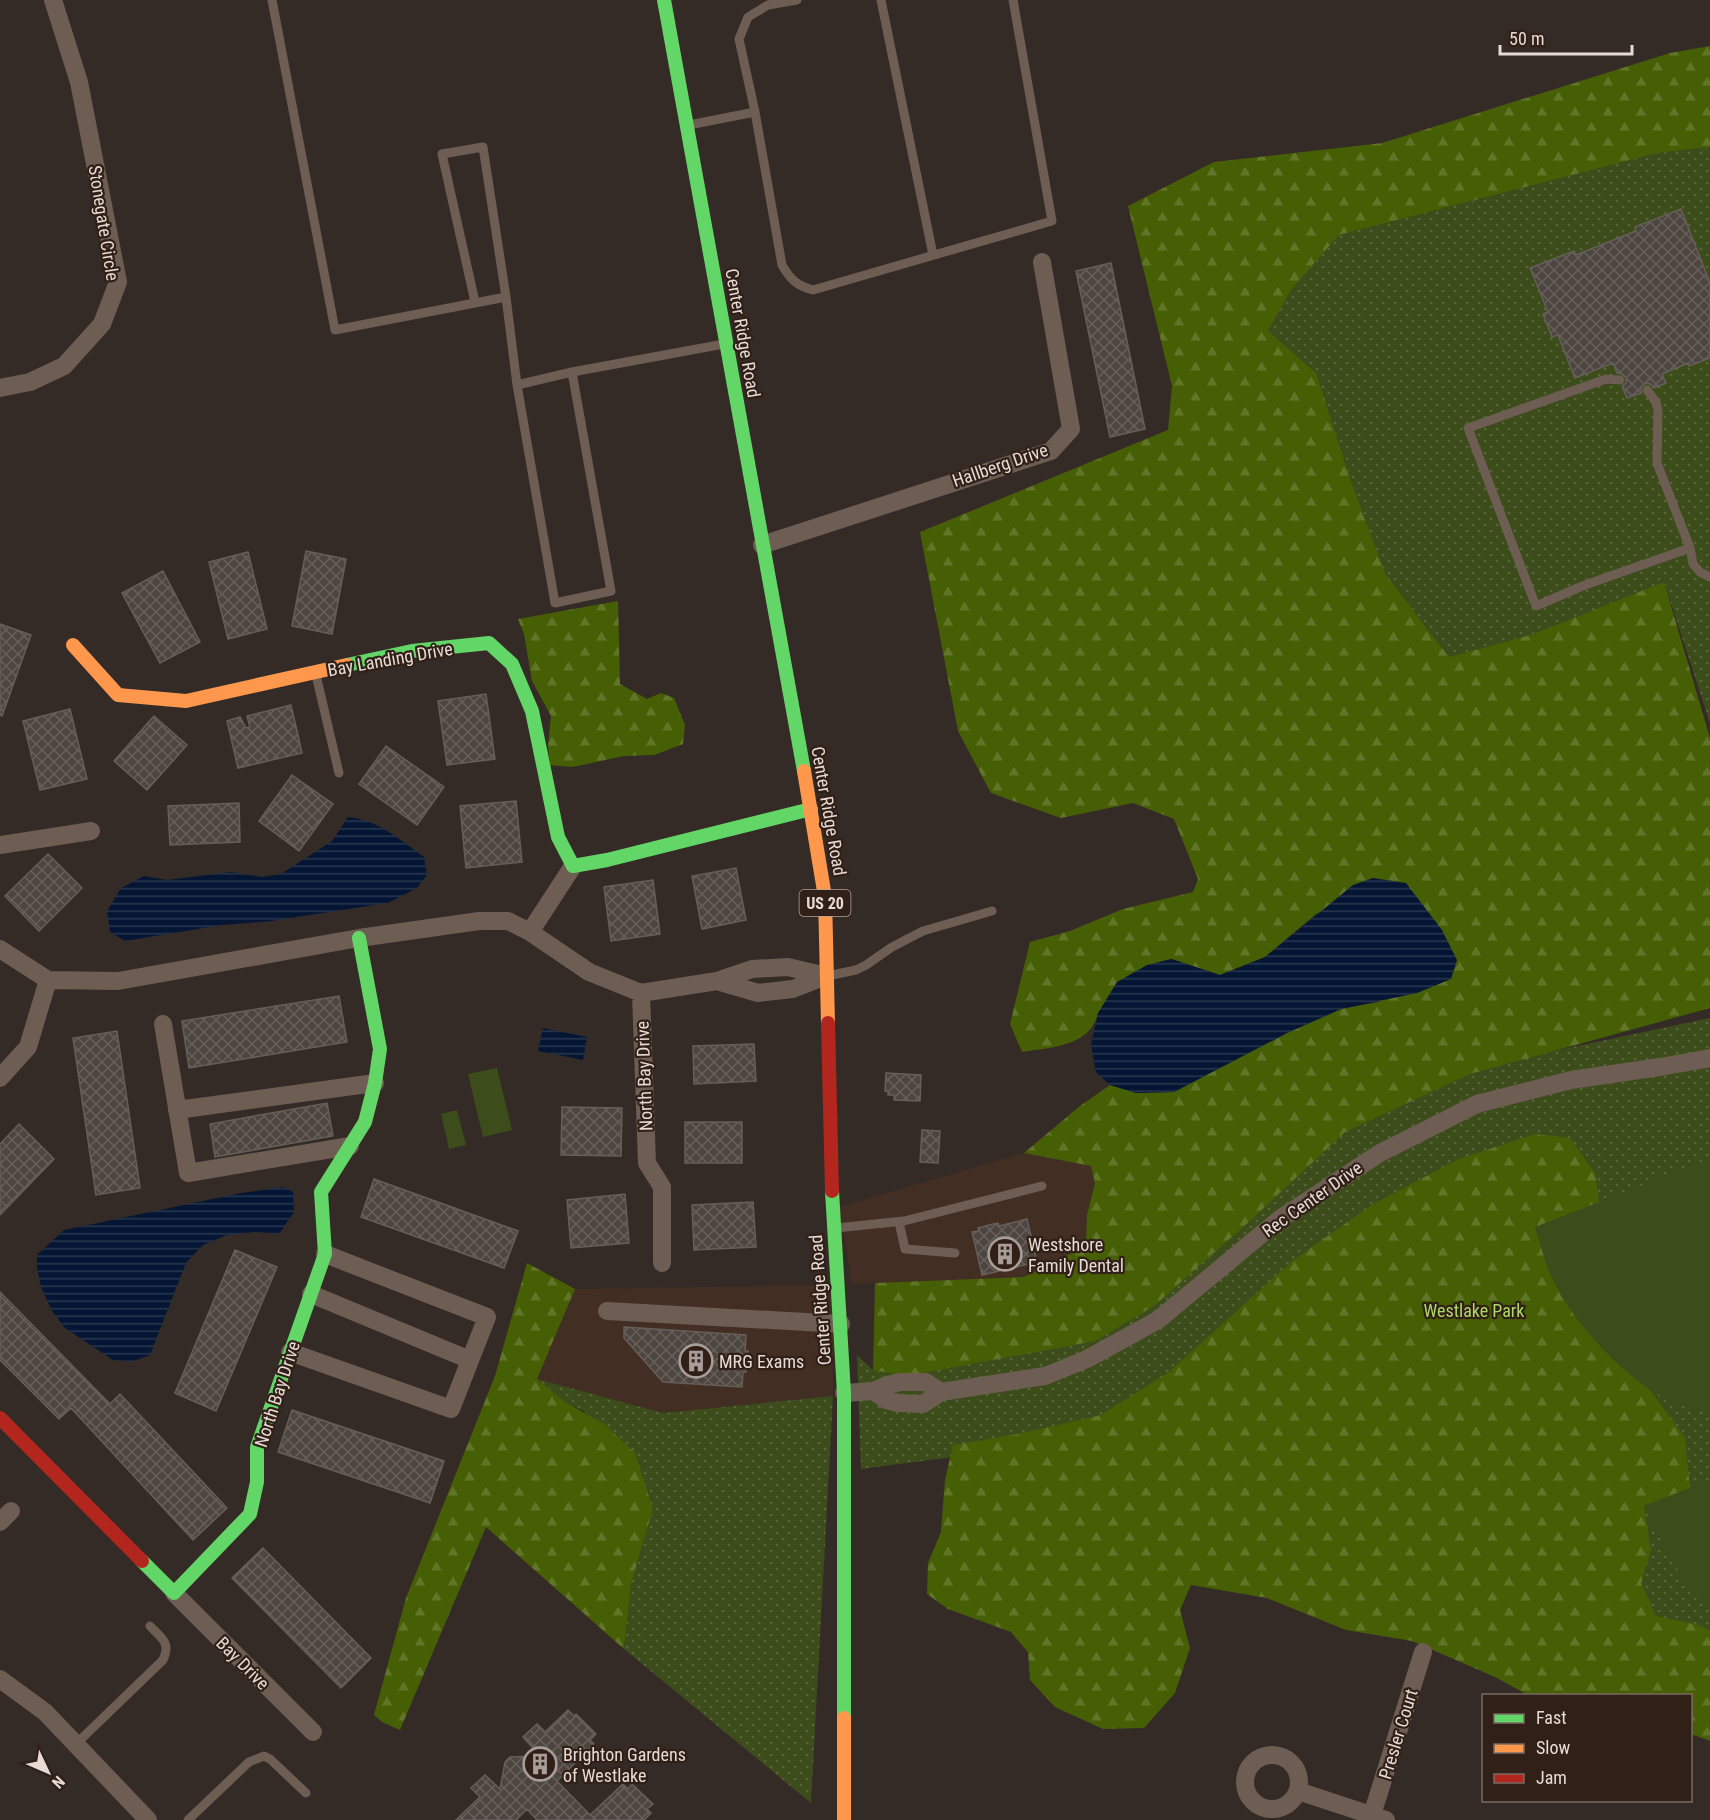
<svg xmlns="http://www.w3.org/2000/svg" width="1710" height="1820" font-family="'Roboto Condensed',sans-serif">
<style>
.built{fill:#432e23}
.grass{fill:url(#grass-dots)}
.forest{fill:url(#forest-firs)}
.garden{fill:#3c4c1a}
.water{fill:url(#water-rules)}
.building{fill:url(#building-cross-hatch);stroke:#665e59;stroke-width:1.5}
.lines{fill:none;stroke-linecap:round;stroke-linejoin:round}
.lane{stroke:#6d5d53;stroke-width:9}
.street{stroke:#6d5d53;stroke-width:18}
.fast{stroke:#63d668;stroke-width:14}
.slow{stroke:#ff974d;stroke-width:14}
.jam{stroke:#b3261e;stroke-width:14}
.labels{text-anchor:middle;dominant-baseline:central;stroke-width:4.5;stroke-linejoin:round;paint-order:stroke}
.shield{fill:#302017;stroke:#b0a39c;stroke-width:1.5}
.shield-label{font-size:16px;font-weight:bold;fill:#e7dbd5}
.street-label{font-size:18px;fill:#e7dbd5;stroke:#302017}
.poi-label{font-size:18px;fill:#e7dbd5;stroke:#302017;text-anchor:start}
.park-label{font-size:18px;fill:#add966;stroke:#302017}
</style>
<defs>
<pattern id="grass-dots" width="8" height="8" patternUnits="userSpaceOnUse" patternTransform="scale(1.5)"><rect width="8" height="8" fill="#3c4c1a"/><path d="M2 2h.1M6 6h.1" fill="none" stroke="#58653a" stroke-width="1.8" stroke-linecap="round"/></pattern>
<pattern id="forest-firs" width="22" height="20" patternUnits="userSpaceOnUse" patternTransform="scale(1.5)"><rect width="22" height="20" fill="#465f05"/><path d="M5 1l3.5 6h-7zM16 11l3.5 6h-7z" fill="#617529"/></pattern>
<pattern id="water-rules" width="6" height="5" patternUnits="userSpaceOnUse" patternTransform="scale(1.5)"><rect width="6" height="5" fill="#051634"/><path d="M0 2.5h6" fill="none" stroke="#293750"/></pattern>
<pattern id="building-cross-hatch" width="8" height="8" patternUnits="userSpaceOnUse" patternTransform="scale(1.5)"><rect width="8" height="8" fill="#4d4540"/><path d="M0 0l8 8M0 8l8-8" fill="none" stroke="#675f5b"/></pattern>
</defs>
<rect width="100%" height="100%" fill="#342b26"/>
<!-- built -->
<path class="built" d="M1024,1153L1091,1166L1095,1183L1087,1215L1086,1246L1024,1277L852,1284L839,1207Z
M833,1285V1396L663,1413L537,1379L575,1289Z"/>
<!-- grass -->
<path class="grass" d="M1710,147V723L1664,582L1533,634L1449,657L1383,570L1350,479L1268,331L1291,290L1339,235L1658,153Z
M1710,1018V1653L1045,1445L861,1469L857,1355L873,1370L1244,1197L1407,1082Z
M537,1379L663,1413L833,1396L811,1803L624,1649L631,1584L653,1509L585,1412L565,1402Z"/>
<!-- forest -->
<path class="forest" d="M1710,46V147L1658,153L1339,235L1291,290L1268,331L1316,373L1350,479L1385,573L1449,657L1533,634L1664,582L1710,738V1008L1470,1074L1345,1132L1251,1220L1154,1306L1095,1341L906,1376L873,1370L875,1283L1024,1277L1086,1246L1087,1215L1095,1183L1091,1166L1024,1153L1080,1106L1110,1085L1137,1093L1174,1092L1287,1033L1341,1009L1379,1002L1317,913L1265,957L1220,975L1172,959L1098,1013C1090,1047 1051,1047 1022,1052L1010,1024L1030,942L1070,931L1123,909L1193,892L1198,879L1174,819L1133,803L1061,818L991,793L958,731L920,532L1168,430L1172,386L1128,206L1214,162L1382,143L1670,53Z
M618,601L620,684L647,699L661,693L674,698L685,725L683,744L654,755L624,756L573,767L550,765L548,746L551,716L532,681L524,634L518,619Z
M1535,1134L1570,1138L1595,1173L1599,1202L1535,1227L1614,1361L1651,1391L1685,1438L1690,1488L1644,1506L1651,1550L1641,1583L1656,1616L1699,1625L1710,1631V1741L1691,1734L1690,1696L1528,1695L1495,1677L1412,1641L1346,1630L1267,1598L1191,1585L1180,1610L1190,1648L1175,1693L1144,1728L1103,1729L1055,1707L1030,1680L1028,1652L1011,1632L948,1609L927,1594L928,1563L941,1532L945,1480L953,1445L1018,1434L1101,1415L1169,1372L1291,1262L1373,1204L1459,1159Z
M527,1263L575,1289L537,1379L565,1402L604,1424L635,1453L653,1509L631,1584L624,1649L486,1527L400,1730L382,1722L374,1715L406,1598L495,1376Z"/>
<!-- garden -->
<path class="garden" d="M497,1068L512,1130L483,1137L468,1074Z
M457,1110L466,1145L449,1149L441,1114Z
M1710,1158V1411C1691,1408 1666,1401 1650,1389C1615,1366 1570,1318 1553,1280C1545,1264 1541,1245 1535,1228Z
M1710,1480V1606C1679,1580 1661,1542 1644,1506Z"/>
<!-- water -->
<path class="water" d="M348,817C379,820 400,840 424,857L427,875L417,888L388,903L271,921L222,925L125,941L110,932L107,911L121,888L144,876L167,880L231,872L262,877L281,874L332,841Z
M1373,878L1406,883L1442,930L1457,960L1451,979L1417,993L1341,1009L1287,1033L1174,1092L1136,1093L1110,1085L1096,1072L1091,1045L1098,1013L1117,982L1147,965L1171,959L1220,975L1265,957L1353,885Z
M543,1028L587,1037L583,1060L538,1051Z
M284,1187L293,1192L294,1212L279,1234L255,1232L227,1235L203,1245L186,1263L150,1355L131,1362L113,1360L65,1328L52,1311L41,1287L37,1268V1255L64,1230L241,1193Z"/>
<!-- building -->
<path class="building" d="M1681,209L1710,283V358L1689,366L1688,363L1662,374L1666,383L1654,388L1650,384L1646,383L1641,387V393L1627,398L1622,386L1626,383V378L1623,374L1617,373L1613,363L1575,378L1558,335L1552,337L1543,314L1548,312L1530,268L1574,251L1576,255L1636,231L1635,227Z
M1111,263L1145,429L1110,437L1076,271Z
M306,551L346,559L332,634L292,626Z
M248,552L267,629L228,639L209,562Z
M163,571L200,642L160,663L122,593Z
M0,624L31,635L2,716L0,715Z
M486,694L495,759L447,765L438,701Z
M291,705L302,753L238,768L227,721L240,717L246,728L250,727L247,716Z
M70,709L87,779L40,790L23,721Z
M154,716L187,745L147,790L114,761Z
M386,746L444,787L417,825L359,784Z
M292,775L333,804L299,851L259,821Z
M516,801L522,862L466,868L460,806Z
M239,803L240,842L170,845L168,806Z
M48,854L82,888L39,931L5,896Z
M736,868L746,920L702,929L692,876Z
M653,880L660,934L611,941L604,887Z
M339,996L347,1042L189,1068L182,1021Z
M117,1031L140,1188L96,1195L73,1038Z
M754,1044L756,1081L694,1084L693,1046Z
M886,1073L921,1075L920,1101L894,1100V1095H888V1091H885Z
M327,1103L333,1136L215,1157L210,1124Z
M562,1107L622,1108L621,1156L561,1155Z
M685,1122H742V1163H685Z
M19,1124L54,1159L0,1215V1144Z
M922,1130L940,1131L938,1163L920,1162Z
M374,1179L518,1231L504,1268L361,1217Z
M625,1194L629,1243L571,1248L567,1200Z
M753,1202L756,1247L694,1250L692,1205Z
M1027,1219L1037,1262L982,1275L972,1232L979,1231L978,1228L993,1224L998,1223L999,1226Z
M235,1250L277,1267L216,1411L175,1393Z
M0,1292L110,1404L120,1394L227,1508L193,1540L71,1408L59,1419L0,1360Z
M624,1327L746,1335L745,1351H748L746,1372H743L742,1387L663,1382L624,1338Z
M292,1410L444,1461L430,1503L278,1452Z
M263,1548L371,1658L341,1688L232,1578Z
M568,1710L574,1716L576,1714L596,1734L590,1740L594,1744L557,1781L590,1815L623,1784L628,1789L632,1784L653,1804L647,1809L651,1813L644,1820H537L527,1809L516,1820H456L480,1797L471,1788L485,1775L500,1789L505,1762L510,1757L540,1756L523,1737L537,1724L545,1732Z"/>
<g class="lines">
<!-- lane -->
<path class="lane" d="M272,0L335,330L506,297
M797,0L768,5L748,17L739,39L755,112L782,265C790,279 797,286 813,290L1052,221L1013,0
M881,0L933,255
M689,125L755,112
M475,302L442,154L483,147L506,297L517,385L572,372L724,344
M1620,380L1606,379L1468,428L1536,606L1585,585L1690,548
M517,385L555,603L611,591L572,372
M1647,390L1656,402L1658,411L1657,463L1690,548L1693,564L1700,572L1710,577
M316,675L339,773
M832,975L856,970L866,965L892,947L923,931L992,911
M899,1222L905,1249L955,1253
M836,1228L904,1221L1042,1186
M76,1744L163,1660C171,1642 162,1639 150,1626
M188,1820L249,1762L264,1756L270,1759L306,1793"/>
<!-- street -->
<path class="street" d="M0,388L30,382L64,366L102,324L118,282L79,82L53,0
M762,545L1051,451L1071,429L1042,262
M0,845L91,831
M530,932L573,866
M0,949L48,980L118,981L359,938L479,921H508L530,932L589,972L641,993L717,981L752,969L788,967L826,976
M717,981L758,993L793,989L826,976
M641,993L647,1163L662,1187V1263
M163,1024L188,1173L350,1146
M0,1078L28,1047L48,980
M177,1110L375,1083
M311,1294L470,1360
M607,1311L841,1324
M290,1352L451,1409L487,1317L325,1254
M874,1391L886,1400L898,1403L923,1404L941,1392L1045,1376L1087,1359L1158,1320L1281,1218L1380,1153L1477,1104L1571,1080L1660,1067L1710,1058
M844,1393L874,1391L887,1385L900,1382H925L941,1392
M0,1522L11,1511
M174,1593L313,1732
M0,1679L45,1712L148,1820
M1245 1782a27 27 0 1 1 54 0a27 27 0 1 1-54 0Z
M1298,1791L1386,1820
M1372,1815L1423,1652"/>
<!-- fast -->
<path class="fast" d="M664,0L804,771
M347,665L412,651L489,643L512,664L532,711L558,837L573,866L607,860L811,809
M832,1191L844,1393V1718
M142,1561L174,1593L250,1514L257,1482V1447L325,1254L321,1192L365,1122L375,1083L380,1049L359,938"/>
<!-- slow -->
<path class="slow" d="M73,645L118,695L186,701L347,665
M804,771L825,897L828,1023
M844,1718V1820"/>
<!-- jam -->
<path class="jam" d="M828,1023L832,1191
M0,1418L142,1561"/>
</g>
<!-- icons -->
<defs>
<g id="building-ring" transform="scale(1.725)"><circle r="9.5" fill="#302017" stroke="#a89d98" stroke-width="1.5"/><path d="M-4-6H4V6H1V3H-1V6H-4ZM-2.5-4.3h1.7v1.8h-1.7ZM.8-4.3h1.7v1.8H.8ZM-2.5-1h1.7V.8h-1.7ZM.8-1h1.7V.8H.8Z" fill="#a89d98"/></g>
</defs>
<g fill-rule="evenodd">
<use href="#building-ring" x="1005" y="1254"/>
<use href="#building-ring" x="696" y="1361"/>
<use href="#building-ring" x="540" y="1764"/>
</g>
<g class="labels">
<!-- shield labels -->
<rect class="shield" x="799.5" y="890" width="51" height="26" rx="4.5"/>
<g class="shield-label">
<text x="825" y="903">US 20</text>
</g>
<!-- street labels -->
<g class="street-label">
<text transform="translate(104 223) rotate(81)">Stonegate Circle</text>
<text transform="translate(743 333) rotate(80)">Center Ridge Road</text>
<text transform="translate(1000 465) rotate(-19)">Hallberg Drive</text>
<text transform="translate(390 659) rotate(-10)">Bay Landing Drive</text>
<text transform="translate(829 811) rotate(80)">Center Ridge Road</text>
<text transform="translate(644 1076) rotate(-92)">North Bay Drive</text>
<text transform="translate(1312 1199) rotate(-35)">Rec Center Drive</text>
<text transform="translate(820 1300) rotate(-94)">Center Ridge Road</text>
<text transform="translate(277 1394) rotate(-72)">North Bay Drive</text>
<text transform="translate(243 1663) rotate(45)">Bay Drive</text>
<text transform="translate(1398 1734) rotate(-73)">Presler Court</text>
</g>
<!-- poi labels -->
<g class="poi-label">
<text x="1028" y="1244">Westshore<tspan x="1028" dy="21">Family Dental</tspan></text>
<text x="719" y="1361">MRG Exams</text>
<text x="563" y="1754">Brighton Gardens<tspan x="563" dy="21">of Westlake</tspan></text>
</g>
<!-- park labels -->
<g class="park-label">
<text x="1474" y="1310">Westlake Park</text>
</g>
</g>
<!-- legend -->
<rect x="1482" y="1694" width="210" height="108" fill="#302017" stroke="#796b63" stroke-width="1.5"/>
<rect x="1494" y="1714" width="30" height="9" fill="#63d668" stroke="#796b63" stroke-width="1.5"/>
<text x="1536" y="1724" font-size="18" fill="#e7dbd5">Fast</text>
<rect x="1494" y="1744" width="30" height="9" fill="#ff974d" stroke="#796b63" stroke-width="1.5"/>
<text x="1536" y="1754" font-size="18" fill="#e7dbd5">Slow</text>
<rect x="1494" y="1774" width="30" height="9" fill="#b3261e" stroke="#796b63" stroke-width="1.5"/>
<text x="1536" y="1784" font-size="18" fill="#e7dbd5">Jam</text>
<!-- north arrow -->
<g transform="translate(48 1772) rotate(134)" stroke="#302017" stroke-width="4.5" paint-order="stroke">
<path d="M0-4.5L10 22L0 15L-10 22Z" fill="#e7dbd5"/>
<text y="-9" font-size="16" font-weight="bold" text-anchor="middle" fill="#e7dbd5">N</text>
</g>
<!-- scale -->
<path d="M1500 45v9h132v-9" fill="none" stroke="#e7dbd5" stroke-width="3"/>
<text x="1509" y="45" font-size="18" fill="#e7dbd5" stroke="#302017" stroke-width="4.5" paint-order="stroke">50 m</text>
</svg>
